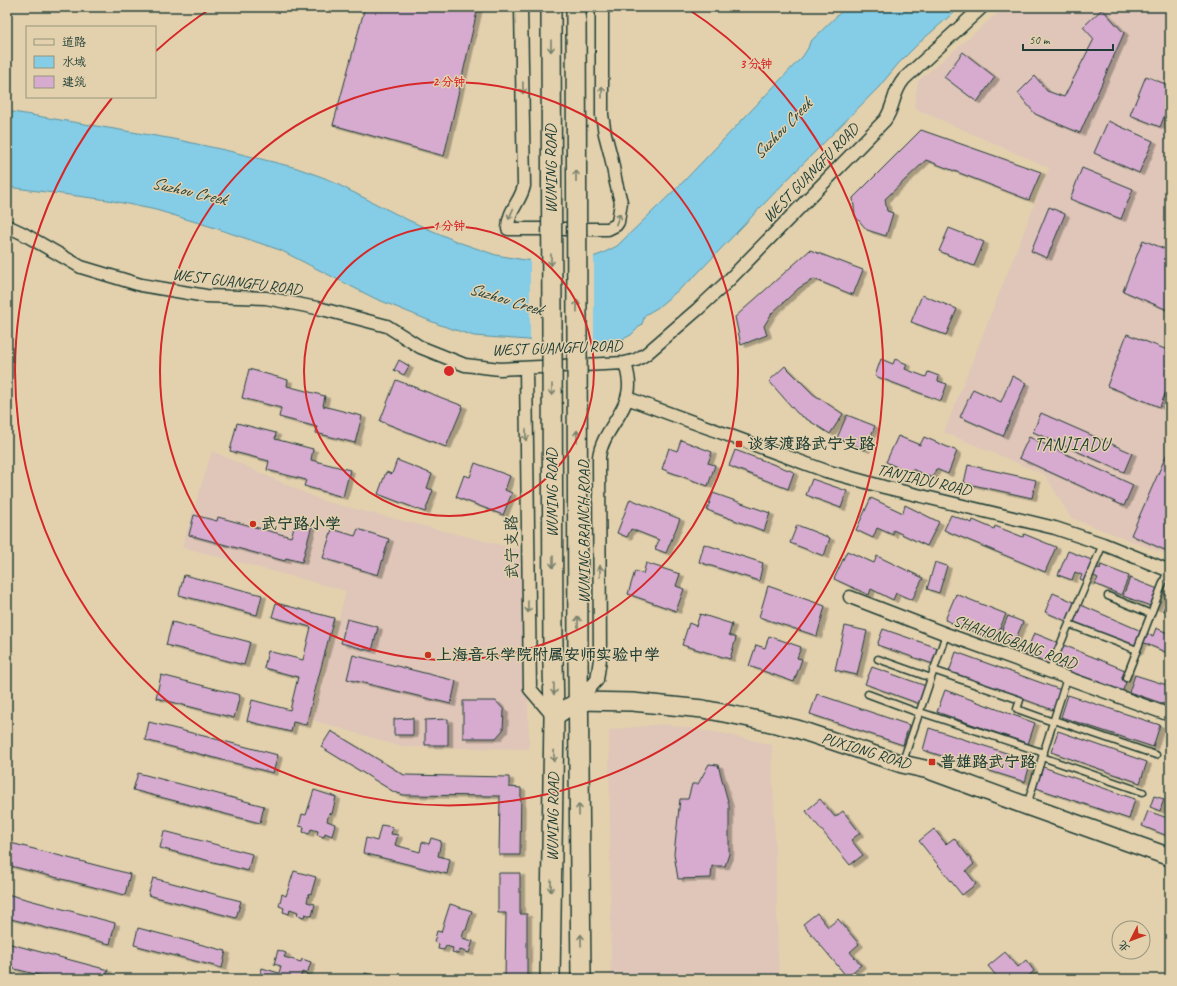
<svg xmlns="http://www.w3.org/2000/svg" width="1177" height="986" font-family="Caveat,'LXGW WenKai TC',sans-serif">
<style>
.built{fill:#dfc6b8}
.water{fill:#85cce6;stroke:#5c939f}
.pier{fill:#e3d1ae}
.building{fill:#d7abcf;stroke:#1f3d34;filter:url(#shadow)}
.lines{fill:none;stroke-linecap:round;stroke-linejoin:round}
.lane-casing{stroke:#1f3d34;stroke-width:9}
.street-casing{stroke:#1f3d34;stroke-width:15}
.secondary-casing{stroke:#1f3d34;stroke-width:20}
.primary-casing{stroke:#1f3d34;stroke-width:22}
.lane{stroke:#e3d1ae;stroke-width:6}
.street{stroke:#e3d1ae;stroke-width:12}
.secondary{stroke:#e3d1ae;stroke-width:17}
.primary{stroke:#e3d1ae;stroke-width:19}
.primary-bridge-casing{stroke:#1f3d34;stroke-width:22;stroke-linecap:butt}
.primary-bridge{stroke:#e3d1ae;stroke-width:19}
.oneway{stroke:#77806b}
.ring{fill:none;stroke:#d62828;stroke-width:2}
.poi-dot{fill:#c8321e;stroke:#e3d1ae;stroke-width:1.5}
.labels{text-anchor:middle;dominant-baseline:central;stroke-width:3;stroke-linejoin:round;paint-order:stroke}
.street-label{font-size:16px;fill:#1f3d34;stroke:#e3d1ae}
.poi-label{font-size:16px;font-weight:bold;fill:#1f3d34;stroke:#e3d1ae;text-anchor:start}
.water-label{font-size:17px;font-style:italic;fill:#24443d;stroke:#e3d1ae}
.quarter-label{font-size:18px;letter-spacing:1px;fill:#1f3d34;stroke:#e3d1ae}
.centre{fill:#d62828;stroke:#e3d1ae;stroke-width:2}
.ring-label{font-size:12px;text-anchor:middle;font-weight:bold;fill:#d62828;stroke:#e3d1ae;stroke-width:3;stroke-linejoin:round;paint-order:stroke}
</style>
<defs>
<filter id="shadow"><feDropShadow dx="4.5" dy="2.5" stdDeviation="0" flood-color="#0004"/></filter>
</defs>
<rect width="100%" height="100%" fill="#e3d1ae"/>
<filter id="ink" filterUnits="userSpaceOnUse"><feTurbulence type="fractalNoise" baseFrequency=".025" numOctaves="2"/><feDisplacementMap in="SourceGraphic" scale="8" xChannelSelector="R" yChannelSelector="G"/><feConvolveMatrix kernelMatrix="1 2 1 2 8 2 1 2 1" color-interpolation-filters="sRGB"/></filter>
<g filter="url(#ink)">
<!-- built -->
<path class="built" d="M1005,7H1170V556L1071,518L1045,475L944,432L1049,168L914,108L918,81Z
M212,451L323,501L525,551L529,749L402,747L312,720L346,591L182,547Z
M662,724L721,733L772,745L779,979H611L609,730Z"/>
<!-- water -->
<path class="water" d="M846,7H960L920,42L898,64L879,87L784,183L693,278L657,308L645,315L642,324L631,335L609,346L474,336L440,325L374,298L280,250L209,226L156,210L108,200L7,187V111L174,139L229,151L297,168L325,178L408,220L458,242L496,255L525,260L554,262L587,259L601,254L617,246L684,181L803,56L808,48L810,42Z"/>
<!-- pier -->
<path class="pier" d="M594,255V347L530,343V258L554,260L573,259Z"/>
<!-- building -->
<path class="building" d="M365,7H478L444,156L333,125Z
M1102,9L1124,33L1080,133L1035,114L1018,93L1035,76L1047,91L1064,97L1094,39L1083,27Z
M963,52L995,77L977,102L944,77Z
M1146,76L1170,86V102L1160,127L1130,115Z
M1108,121L1153,141L1139,173L1094,153Z
M921,130L1041,172L1029,200L926,160L885,199L887,211L893,213L886,236L867,230L855,216L853,198Z
M1082,168L1133,189L1121,219L1070,199Z
M1049,207L1065,214L1047,258L1031,251Z
M949,228L984,242L974,266L939,251Z
M1143,240L1170,251V311L1123,291Z
M810,250L863,270L853,295L814,279L799,288L772,313L764,326L767,335L741,345L735,317Z
M922,295L957,309L946,335L911,322Z
M1127,334L1170,351V381L1160,407L1107,386Z
M881,359L893,364L895,359L907,364L905,369L926,377L928,372L939,376L938,381L947,384L941,401L875,376Z
M399,360L409,366L404,375L394,370Z
M785,366L813,394L843,414L830,434L797,413L769,381Z
M249,369L288,380L287,386L325,396L323,406L362,416L355,443L316,433L317,427L279,417L281,408L242,398Z
M1012,376L1026,383L1003,436L960,417L973,389L1001,402Z
M396,380L463,406L446,447L380,421Z
M1041,413L1132,453L1124,472L1033,432Z
M847,415L875,426L865,450L837,438Z
M237,423L276,433L275,439L313,449L311,460L350,470L343,497L304,486L306,480L267,470L269,461L230,451Z
M898,436L920,445L924,437L957,451L948,474L936,469L932,478L912,469L910,473L886,462Z
M1029,437L1133,485L1124,506L1019,458Z
M681,440L712,452L708,463L715,465L708,486L662,469L669,448L677,451Z
M1169,449L1170,545L1167,551L1131,535Z
M735,450L794,472L788,489L729,466Z
M397,460L432,474L427,488L433,490L425,512L378,494L386,472L392,474Z
M475,463L510,476L505,490L512,493L503,515L456,497L464,475L470,477Z
M968,465L1036,480L1032,498L964,483Z
M812,479L847,491L841,508L806,495Z
M713,493L770,513L764,531L707,510Z
M871,498L903,513L905,505L939,522L927,546L893,530V535L877,528L873,538L856,530Z
M630,499L680,519L666,553L655,549L659,540L631,529L627,537L617,533Z
M194,515L217,521L218,517L291,537L296,521L312,525L302,562L286,558L285,561L189,535Z
M951,515L972,523L973,520L994,529L995,526L1023,537L1024,534L1056,547L1045,572L944,530Z
M797,525L830,538L824,556L790,543Z
M332,529L355,536L358,529L389,539L378,575L323,558Z
M704,544L763,563L759,581L699,562Z
M847,551L874,563L877,556L923,578L912,600L896,593L893,600L871,589L869,595L834,579Z
M1068,551L1097,562L1095,567L1100,569L1101,565L1129,576L1121,595L1095,584L1098,578L1092,575L1089,583L1080,579L1082,575L1075,572L1072,580L1058,575Z
M935,562L947,566L939,593L927,589Z
M646,563L680,574L676,586L684,589L676,611L628,594L635,571L643,574Z
M184,575L262,595L257,615L179,595Z
M1130,578L1163,591L1156,608L1123,596Z
M768,586L825,606L817,636L759,617Z
M1053,593L1153,636L1156,628L1170,634V654L1142,642L1138,652L1045,612Z
M956,594L1006,614L995,640L945,620Z
M1170,594V613L1163,610Z
M276,603L334,618L306,725L293,722L291,732L247,721L252,700L290,710L298,677L264,668L268,651L303,660L311,627L272,617Z
M700,614L732,624L729,635L736,638L730,659L682,645L689,623L696,626Z
M1008,616L1023,622L1013,645L998,639Z
M347,619L378,627L372,651L341,643Z
M172,622L250,642L244,665L166,645Z
M845,626L867,631L857,675L835,670Z
M883,629L938,648L933,664L877,645Z
M1034,633L1130,672L1121,695L1025,656Z
M769,636L801,647L797,658L802,659L794,682L749,666L756,645L765,648Z
M956,652L1061,690L1053,710L949,672Z
M353,655L456,681L451,704L347,679Z
M872,667L926,686L920,704L865,684Z
M161,675L240,695L234,718L156,698Z
M1135,675L1170,686V706L1129,692Z
M945,690L1035,723L1028,744L937,712Z
M817,694L909,725L903,745L810,714Z
M1068,695L1160,725L1153,747L1061,717Z
M463,701H496L504,710L503,730L496,738H463Z
M413,718V735H394V719Z
M448,719V745H425V720Z
M149,722L278,755L273,773L145,740Z
M929,728L1031,761L1025,782L923,750Z
M331,731L404,775L509,777V787L521,788L520,855H499L500,796L404,795L394,792L321,747Z
M1058,731L1147,762L1140,783L1051,752Z
M709,764L718,765L729,805V854L725,866H712L711,878L678,879L674,854L680,799H688L692,784H698Z
M1043,767L1135,799L1129,819L1036,788Z
M138,773L264,806L260,823L133,790Z
M314,790L336,797L332,814L329,813L327,821L335,824L332,836L325,833L324,837L317,835L318,831L311,829L309,834L303,832L304,827L299,826L302,814L306,815Z
M1154,796L1164,799L1160,811L1150,807Z
M820,799L835,817L843,811L860,833L851,840L863,855L850,865L806,811Z
M1148,811L1170,819V837L1142,826Z
M381,825L393,827L391,834L398,835L395,845L420,852L422,842L429,844L431,838L441,841L438,856L450,859L447,874L363,853L366,838L377,841Z
M934,829L946,844L954,838L974,864L966,871L976,884L962,895L919,841Z
M164,831L252,854L248,871L160,848Z
M7,842L130,874L125,895L7,865Z
M294,871L316,877L311,894L309,893L307,902L315,904L312,916L305,914L304,917L297,915L298,912L290,909L289,914L283,912L284,908L279,906L282,894L286,896Z
M498,873H520V914H527V979H505L506,913H498Z
M153,878L241,901L236,918L148,895Z
M7,894L115,923L110,944L7,918Z
M450,904L472,911L466,930H464L462,938L473,941L469,953L460,950L459,954L452,952L453,948L446,946L444,950L438,949L439,944L434,942L437,931L441,932Z
M817,913L828,927L838,919L859,944L850,952L861,965L847,977L803,924Z
M138,928L226,951L222,968L134,945Z
M7,943L108,970L105,979H55L7,967Z
M278,950L286,953L284,957L301,962L302,959L311,962L307,974L302,972L300,979H259L262,968L279,973L281,966L274,964Z
M1005,952L1018,967L1026,960L1034,971L1026,978L1027,979H999L988,966Z
M365,973L372,975L371,979H363Z"/>
<g class="lines">
<!-- lane casing -->
<g class="lane-casing">
<path id="lane" d="M1108,596L1151,614
M1069,624L1137,650
M878,659L931,678
M933,670L1020,700L1017,709L1053,722
M1049,671L1103,544
M1126,678L1168,570
M868,694L919,713
M920,712L1044,753
M1054,720L1156,755
M1042,757L1143,792
M902,764L946,634
M1027,805L1067,678"/>
</g>
<!-- street casing -->
<g class="street-casing">
<path id="street" d="M521,7L524,186C520,203 508,210 508,229H608L616,225L618,222L621,202L616,183L611,157L605,134L602,115V7
M7,226L22,233L81,267L141,285L206,296L266,298L322,309L387,326L420,347L465,365L500,369L625,363L636,360L646,354L698,309L726,283L885,120C895,106 892,93 904,79L982,7
M526,368L530,689L554,717
M627,398L826,471L884,487L1055,528L1103,544L1170,571
M850,597L946,634L1170,715
M578,701L597,680L600,659L599,457C602,431 629,412 629,385C629,377 627,370 625,363"/>
</g>
<!-- secondary casing -->
<g class="secondary-casing">
<path id="secondary" d="M554,717L578,701L632,702L703,709L749,718L797,729L902,764L929,770L1027,806L1170,857"/>
</g>
<!-- primary casing -->
<g class="primary-casing">
<path id="primary" d="M578,661L581,979
M550,979L554,717L553,661"/>
</g>
<!-- lane -->
<use href="#lane" class="lane"/>
<!-- street -->
<use href="#street" class="street"/>
<!-- secondary -->
<use href="#secondary" class="secondary"/>
<!-- primary -->
<use href="#primary" class="primary"/>
<!-- primary-bridge casing -->
<g class="primary-bridge-casing">
<path id="primary-bridge" d="M551,7L553,661
M576,7L578,661"/>
</g>
<!-- primary-bridge -->
<use href="#primary-bridge" class="primary-bridge"/>
</g>
<!-- one-way arrows -->
<defs><path id="oneway-shaft" d="M-6 0H5M1.5-3L5.5 0L1.5 3" fill="none" stroke-width="1.6" stroke-linecap="round" stroke-linejoin="round"/></defs>
<g class="oneway">
<use href="#oneway-shaft" transform="translate(551 46) rotate(90)"/>
<use href="#oneway-shaft" transform="translate(523 88) rotate(89)"/>
<use href="#oneway-shaft" transform="translate(602 92) rotate(-90)"/>
<use href="#oneway-shaft" transform="translate(576 176) rotate(-90)"/>
<use href="#oneway-shaft" transform="translate(511 214) rotate(113)"/>
<use href="#oneway-shaft" transform="translate(618 219) rotate(-69)"/>
<use href="#oneway-shaft" transform="translate(551 260) rotate(90)"/>
<use href="#oneway-shaft" transform="translate(577 306) rotate(-90)"/>
<use href="#oneway-shaft" transform="translate(552 390) rotate(90)"/>
<use href="#oneway-shaft" transform="translate(526 435) rotate(90)"/>
<use href="#oneway-shaft" transform="translate(577 436) rotate(-90)"/>
<use href="#oneway-shaft" transform="translate(553 562) rotate(90)"/>
<use href="#oneway-shaft" transform="translate(600 571) rotate(-90)"/>
<use href="#oneway-shaft" transform="translate(528 607) rotate(89)"/>
<use href="#oneway-shaft" transform="translate(578 622) rotate(-90)"/>
<use href="#oneway-shaft" transform="translate(554 689) rotate(89)"/>
<use href="#oneway-shaft" transform="translate(554 756) rotate(91)"/>
<use href="#oneway-shaft" transform="translate(579 810) rotate(-91)"/>
<use href="#oneway-shaft" transform="translate(551 886) rotate(91)"/>
<use href="#oneway-shaft" transform="translate(581 940) rotate(-91)"/>
</g>
</g>
<!-- distance rings -->
<g class="ring">
<circle cx="449" cy="371" r="145"/>
<circle cx="449" cy="371" r="289"/>
<path d="M156 51A434 434 0 0 1 213 7M685 7A434 434 0 1 1 112 98"/>
</g>
<!-- markers -->
<g class="poi-dot">
<rect x="735" y="440" width="8" height="8" rx="2"/>
<circle cx="253" cy="524" r="4"/>
<circle cx="428" cy="655" r="4"/>
<rect x="928" y="758" width="8" height="8" rx="2"/>
</g>
<g class="labels">
<!-- street labels -->
<g class="street-label">
<text transform="translate(551 169) rotate(-90)">WUNING ROAD</text>
<text transform="translate(811 173) rotate(-46)">WEST GUANGFU ROAD</text>
<text transform="translate(237 282) rotate(7)">WEST GUANGFU ROAD</text>
<text transform="translate(557 348) rotate(-2)">WEST GUANGFU ROAD</text>
<text transform="translate(924 480) rotate(13)">TANJIADU ROAD</text>
<text transform="translate(552 493) rotate(-90)">WUNING ROAD</text>
<text transform="translate(584 532) rotate(-90)">WUNING BRANCH ROAD</text>
<text transform="translate(512 547) rotate(-91)">武宁支路</text>
<text transform="translate(1015 642) rotate(20)">SHAHONGBANG ROAD</text>
<text transform="translate(866 751) rotate(17)">PUXIONG ROAD</text>
<text transform="translate(553 817) rotate(-89)">WUNING ROAD</text>
</g>
<!-- poi labels -->
<g class="poi-label">
<text x="747" y="444">谈家渡路武宁支路</text>
<text x="261" y="524">武宁路小学</text>
<text x="436" y="655">上海音乐学院附属安师实验中学</text>
<text x="940" y="762">普雄路武宁路</text>
</g>
<!-- water labels -->
<g class="water-label">
<text transform="translate(782 129) rotate(-46)">Suzhou Creek</text>
<text transform="translate(189 191) rotate(13)">Suzhou Creek</text>
<text transform="translate(506 299) rotate(17)">Suzhou Creek</text>
</g>
<!-- quarter labels -->
<g class="quarter-label">
<text x="1072" y="444">TANJIADU</text>
</g>
</g>
<circle cx="449" cy="371" r="6" class="centre"/>
<g class="ring-label">
<text x="756" y="68">3 分钟</text>
<text x="449" y="86">2 分钟</text>
<text x="449" y="230">1 分钟</text>
</g>
<!-- margin -->
<rect width="1177" height="986" fill="none" stroke="#e3d1ae" stroke-width="24"/>
<rect x="12" y="12" width="1153" height="962" fill="none" stroke="#1f3d34" stroke-width="1.5" filter="url(#ink)"/>
<!-- legend -->
<rect x="26" y="26" width="130" height="72" fill="#e3d1ae" stroke="#95967d"/>
<rect x="34" y="39" width="20" height="6" fill="#e3d1ae" stroke="#95967d"/>
<text x="62" y="46" font-size="12" fill="#1f3d34">道路</text>
<rect x="34" y="56" width="20" height="12" fill="#85cce6" stroke="#95967d"/>
<text x="62" y="66" font-size="12" fill="#1f3d34">水域</text>
<rect x="34" y="76" width="20" height="12" fill="#d7abcf" stroke="#95967d"/>
<text x="62" y="86" font-size="12" fill="#1f3d34">建筑</text>
<!-- north arrow -->
<g transform="translate(1131 940) rotate(228)"><circle r="19" fill="#e3d1ae" stroke="#95967d"/>
<path d="M0-3L7 15L0 10L-7 15Z" fill="#c8321e"/>
<text y="-6" font-size="11" font-weight="bold" text-anchor="middle" fill="#1f3d34">北</text>
</g>
<!-- scale -->
<path d="M1023 44v6h90v-6" fill="none" stroke="#1f3d34" stroke-width="2"/>
<text x="1029" y="44" font-size="12" fill="#1f3d34" stroke="#e3d1ae" stroke-width="3" paint-order="stroke">50 m</text>
</svg>
